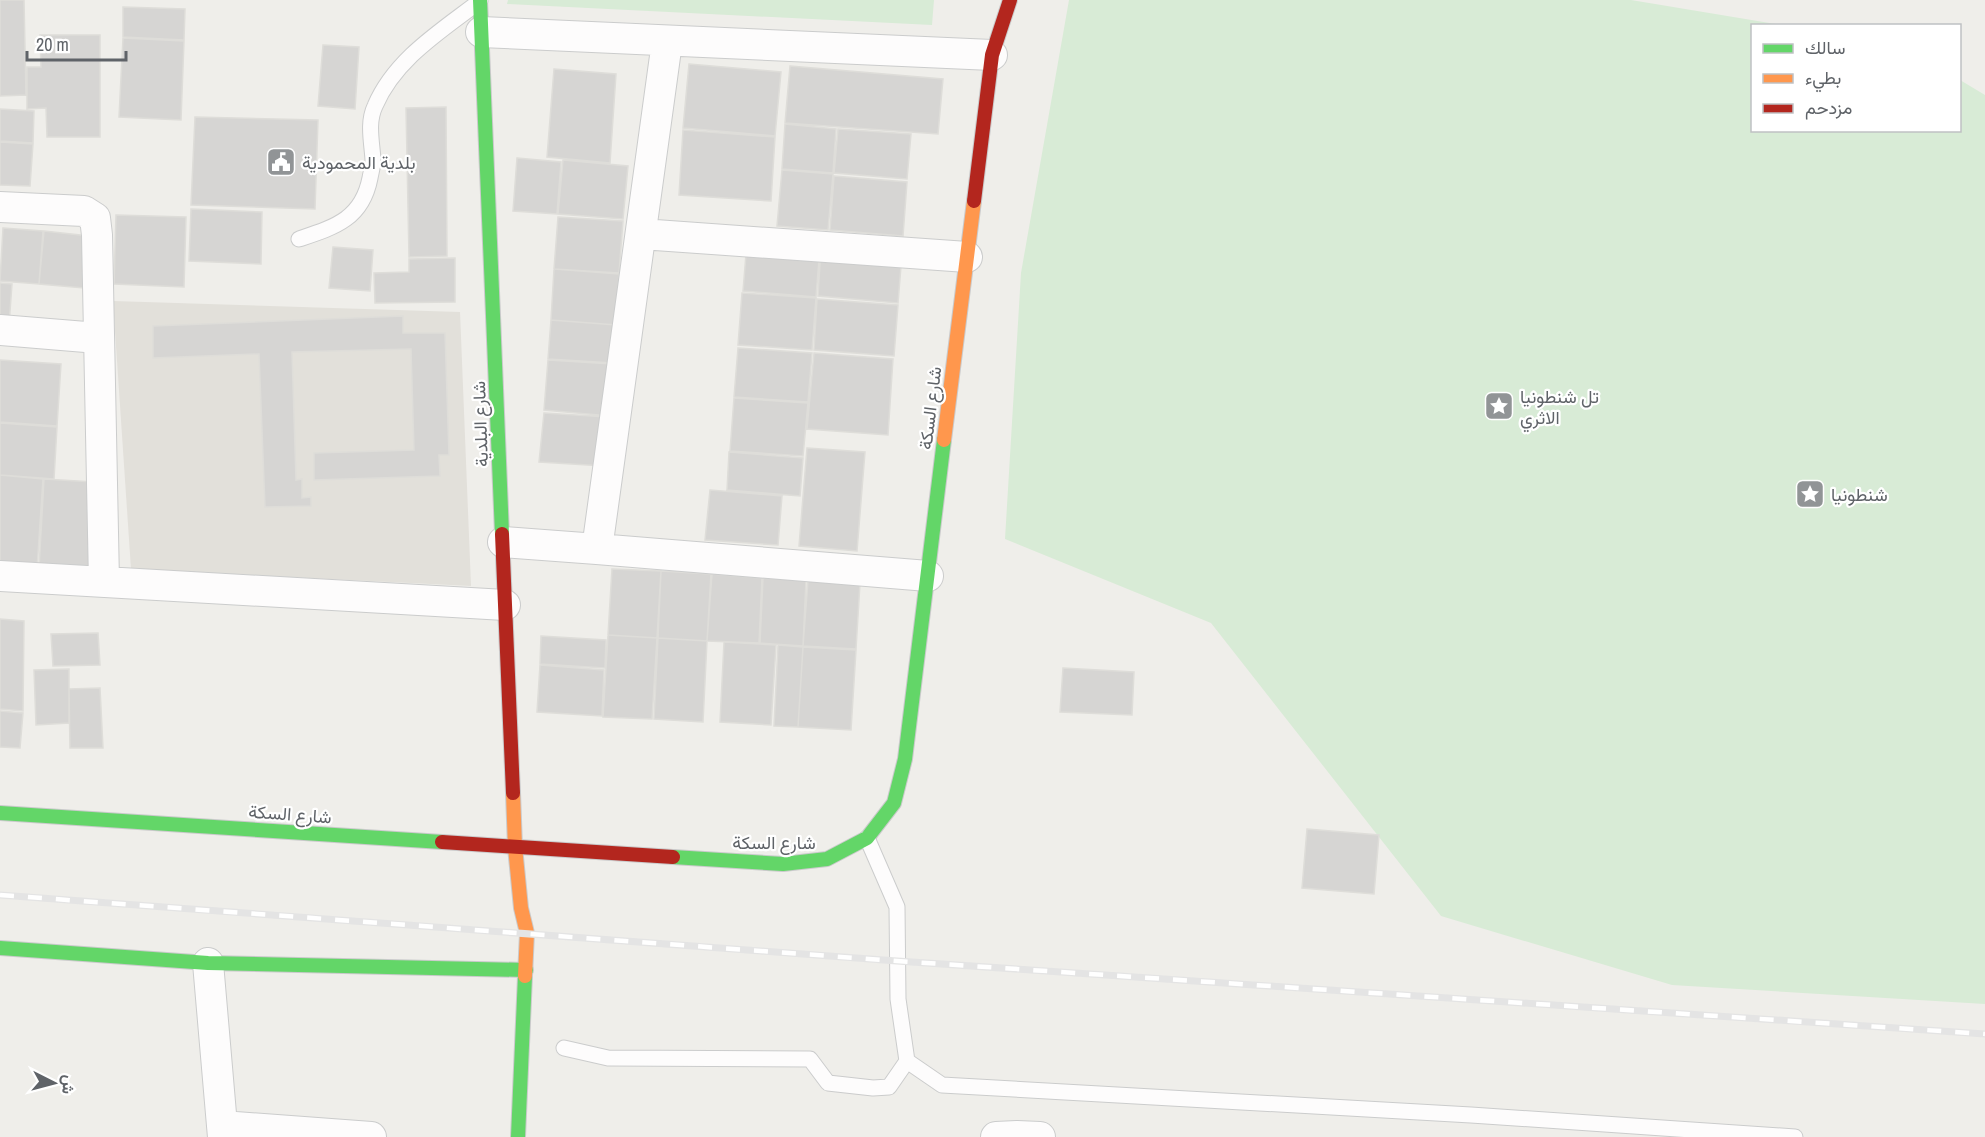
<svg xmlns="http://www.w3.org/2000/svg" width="1985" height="1137" font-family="'Archivo Narrow',Vazirmatn,sans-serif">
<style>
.education{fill:#e2e0da}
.green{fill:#d8ebd6}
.building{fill:#d6d5d3;stroke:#deddd9;stroke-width:1.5}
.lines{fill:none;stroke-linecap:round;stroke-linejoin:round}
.lane-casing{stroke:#cbcccc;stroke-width:17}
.street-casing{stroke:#cbcccc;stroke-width:32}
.fast-casing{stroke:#cacacb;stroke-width:16}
.slow-casing{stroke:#cacacb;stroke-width:16}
.jam-casing{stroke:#cacacb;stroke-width:16}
.lane{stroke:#fdfcfc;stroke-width:15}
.street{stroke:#fdfcfc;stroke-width:30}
.fast{stroke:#63d668;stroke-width:14}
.slow{stroke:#ff974d;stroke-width:14}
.jam{stroke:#b3261e;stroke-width:14}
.rail-casing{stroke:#e4e4e4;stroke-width:7}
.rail{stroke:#fff;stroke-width:4.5;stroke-dasharray:14;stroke-linecap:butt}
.labels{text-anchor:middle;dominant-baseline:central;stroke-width:4.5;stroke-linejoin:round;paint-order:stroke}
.poi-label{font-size:18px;fill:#5f6368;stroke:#fff;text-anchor:start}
.street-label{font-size:18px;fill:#5f6368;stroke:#fff}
</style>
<rect width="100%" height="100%" fill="#efeeea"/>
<!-- education -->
<path class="education" d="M113,301L460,312L471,586L131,569Z"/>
<!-- green -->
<path class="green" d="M508,0H934L932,25L507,4Z
M1069,0H1631L1781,25L1752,26V130H1960V80L1985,95V1004L1672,985L1441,916L1211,623L1005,539L1021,273Z"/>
<!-- building -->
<path class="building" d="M0,0H24L26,95L0,96Z
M123,7L185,9L184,40L123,37Z
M40,35H100V137H47L46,108L27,109V67H41Z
M123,38L184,41L181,120L119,117Z
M323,45L359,47L355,109L318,106Z
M689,64L781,72L775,136L683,128Z
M790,66L943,79L938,134L785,123Z
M554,69L616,74L610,163L547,157Z
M446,107L447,256L409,257L406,108Z
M0,109L34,111L33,143L0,141Z
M195,117L318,120L315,209L191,205Z
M785,124L836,129L833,173L782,169Z
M838,129L911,134L907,179L834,173Z
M683,130L775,137L771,201L679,195Z
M0,142L33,144L30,186L0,185Z
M517,158L561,162L557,214L513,211Z
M563,160L628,166L623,219L558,214Z
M782,170L833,174L828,230L777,226Z
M834,176L907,182L903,236L830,230Z
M191,209L262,212L261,264L189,261Z
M116,215L186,217L184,287L114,284Z
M558,217L623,221L619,273L554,269Z
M3,228L43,231L39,284L0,281Z
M44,231L89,236L84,288L39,284Z
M747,242L820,248L816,297L743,291Z
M333,247L373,250L370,291L329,288Z
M821,247L902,254L898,303L818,296Z
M455,258V302L375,303L374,273L409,272V259Z
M554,269L619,274L616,325L551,320Z
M0,283L12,284L9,325H0Z
M742,293L816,298L812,350L738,345Z
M817,299L898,305L894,356L814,350Z
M403,316V333H445L449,455H439L440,476L314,480V453L414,450L411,349L292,352L296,480L302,479V498L311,497V506L265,507L259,354L153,358V326Z
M551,320L616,325L613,363L548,359Z
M738,348L812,353L808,402L734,397Z
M814,353L893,359L888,435L807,429Z
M0,360L61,364L57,426L0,422Z
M548,360L613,364L609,416L544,410Z
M734,398L808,403L803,456L730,451Z
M544,413L608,417L604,466L539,462Z
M0,423L57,427L54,479L0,475Z
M807,448L865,452L857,551L799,546Z
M729,452L803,458L800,496L727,490Z
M0,475L43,479L37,569L0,566Z
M44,479L94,482L89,572L39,568Z
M710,490L782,496L778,545L705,540Z
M612,569L661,571L657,638L608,635Z
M661,571L711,574L707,641L658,638Z
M712,574L762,578L759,643L707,641Z
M763,578L806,580L803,646L760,643Z
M808,580L860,583L856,649L803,646Z
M0,619L24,621L23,711L0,709Z
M98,633L100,665L53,666L51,634Z
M608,635L657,638L652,719L603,717Z
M541,636L606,640L605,668L540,664Z
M658,638L707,641L703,722L654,719Z
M724,642L776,645L771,725L720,722Z
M778,645L803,647L798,727L774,726Z
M803,647L856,650L851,730L798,727Z
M540,665L604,670L602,716L537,712Z
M1063,668L1134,672L1132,715L1060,712Z
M69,669V723L36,725L34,670Z
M100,688L103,748H70L69,689Z
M0,711L23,713L20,748L0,747Z
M1307,829L1379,835L1374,894L1302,888Z"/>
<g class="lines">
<!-- lane casing -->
<g class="lane-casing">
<path id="lane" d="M299,239C335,227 362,219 370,178C371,172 373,166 373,160C372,142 367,123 375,106C395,59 441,31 480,1
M867,838L897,907L898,999L907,1061L942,1085L1471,1115L1795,1137
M564,1048L608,1058L810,1059L828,1083L873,1088L889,1087L907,1061"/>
</g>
<!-- street casing -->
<g class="street-casing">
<path id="street" d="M481,32L992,55
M0,207L84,211L95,218L97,235L104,582
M641,234L967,257
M0,330L98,338
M503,542L597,549L667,42
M597,549L928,576
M0,576L505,605
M208,963L223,1137
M222,1126L371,1137
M996,1137L1017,1136L1040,1137"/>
</g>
<!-- fast casing -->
<g class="fast-casing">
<path id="fast" d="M480,0L502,534
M0,813L442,842
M673,857L783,864L827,859L867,838L894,803L905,759L944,440
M0,948L208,963L526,970
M518,1137L525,976"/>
</g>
<!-- slow casing -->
<g class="slow-casing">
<path id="slow" d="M944,440L974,201
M513,793L515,847L521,908L527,933L525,976"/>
</g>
<!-- jam casing -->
<g class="jam-casing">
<path id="jam" d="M974,201L992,55L1010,0
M502,534L513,793
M442,842L673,857"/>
</g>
<!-- lane -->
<use href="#lane" class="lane"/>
<!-- street -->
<use href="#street" class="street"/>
<!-- fast -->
<use href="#fast" class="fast"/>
<!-- slow -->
<use href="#slow" class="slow"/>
<!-- jam -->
<use href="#jam" class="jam"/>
<!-- rail casing -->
<g class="rail-casing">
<path id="rail" d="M0,895L897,961L1985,1034"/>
</g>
<!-- rail -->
<use href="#rail" class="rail"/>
</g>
<!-- icons -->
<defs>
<g id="civic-square" transform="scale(1.5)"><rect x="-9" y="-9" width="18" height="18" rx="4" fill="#919496" stroke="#fff"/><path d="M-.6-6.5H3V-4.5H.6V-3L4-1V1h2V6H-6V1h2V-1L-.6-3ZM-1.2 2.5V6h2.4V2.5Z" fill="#fff"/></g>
<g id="sight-square" transform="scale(1.5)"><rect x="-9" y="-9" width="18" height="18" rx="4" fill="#919496" stroke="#fff"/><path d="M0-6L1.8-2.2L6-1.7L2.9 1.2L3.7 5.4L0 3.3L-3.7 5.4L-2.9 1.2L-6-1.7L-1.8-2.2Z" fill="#fff"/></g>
</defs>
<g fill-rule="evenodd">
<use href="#civic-square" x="281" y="162"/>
<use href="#sight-square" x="1499" y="406"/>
<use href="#sight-square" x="1810" y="494"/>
</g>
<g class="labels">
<!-- poi labels -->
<g class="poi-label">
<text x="302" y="162">بلدية المحمودية</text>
<text x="1520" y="396">تل شنطونيا<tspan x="1520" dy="21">الاثري</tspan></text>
<text x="1831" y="494">شنطونيا</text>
</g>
<!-- street labels -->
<g class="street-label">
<text transform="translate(930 408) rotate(-83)">شارع السكة</text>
<text transform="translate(480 424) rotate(-92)">شارع البلدية</text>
<text transform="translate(290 814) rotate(4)">شارع السكة</text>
<text x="774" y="842">شارع السكة</text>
</g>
</g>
<!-- legend -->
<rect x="1751" y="24" width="210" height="108" fill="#ffffff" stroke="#bfc1c3" stroke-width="1.5"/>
<rect x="1763" y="44" width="30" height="9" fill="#63d668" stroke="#bfc1c3" stroke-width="1.5"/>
<text x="1805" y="54" font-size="18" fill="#5f6368">سالك</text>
<rect x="1763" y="74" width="30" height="9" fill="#ff974d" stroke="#bfc1c3" stroke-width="1.5"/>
<text x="1805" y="84" font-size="18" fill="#5f6368">بطيء</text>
<rect x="1763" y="104" width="30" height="9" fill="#b3261e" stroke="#bfc1c3" stroke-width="1.5"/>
<text x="1805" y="114" font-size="18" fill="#5f6368">مزدحم</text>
<!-- north arrow -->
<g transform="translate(54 1083) rotate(96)" stroke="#ffffff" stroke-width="4.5" paint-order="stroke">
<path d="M0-4.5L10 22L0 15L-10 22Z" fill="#5f6368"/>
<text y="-9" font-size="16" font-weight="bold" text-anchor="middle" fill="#5f6368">ش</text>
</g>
<!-- scale -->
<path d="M27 51v9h99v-9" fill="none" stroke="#5f6368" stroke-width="3"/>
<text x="36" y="51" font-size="18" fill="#5f6368" stroke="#ffffff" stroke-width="4.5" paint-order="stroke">20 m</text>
</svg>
